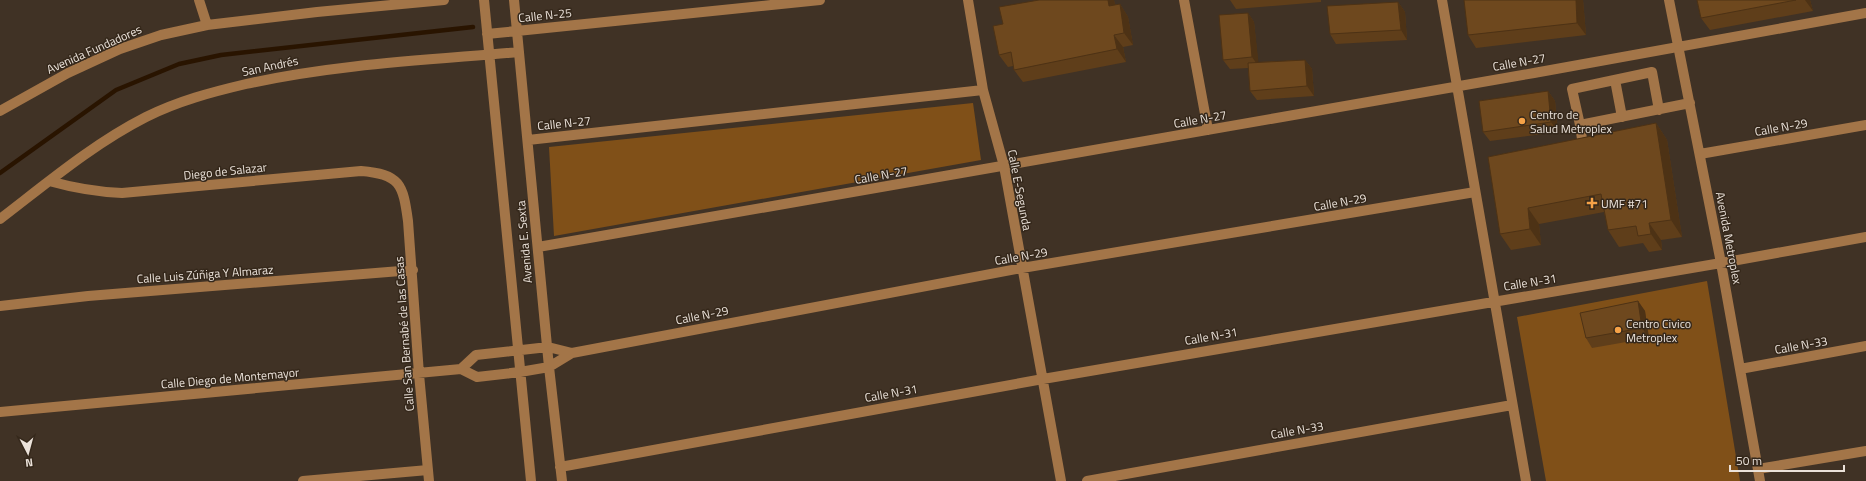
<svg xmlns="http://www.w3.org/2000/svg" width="1866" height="481" font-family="'Titillium Web',sans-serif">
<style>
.green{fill:#805018}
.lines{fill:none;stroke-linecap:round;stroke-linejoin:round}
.stream{stroke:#291400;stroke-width:4.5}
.minor{stroke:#a37548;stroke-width:10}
.wall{fill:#5f3e1a}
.shaded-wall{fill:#4d3215}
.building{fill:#6e481e;stroke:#4d3215}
.poi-dot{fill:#f6a247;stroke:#35281b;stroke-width:1.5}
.labels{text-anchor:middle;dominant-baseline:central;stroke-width:3;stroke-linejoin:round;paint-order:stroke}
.street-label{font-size:12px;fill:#ebe2da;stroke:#35281b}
.poi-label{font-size:12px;fill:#ebe2da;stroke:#35281b;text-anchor:start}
</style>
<rect width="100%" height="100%" fill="#403225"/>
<!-- green -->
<path class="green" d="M973,103L981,160L554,236L549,147Z
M1707,281L1740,481H1546L1517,317Z"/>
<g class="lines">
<!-- stream -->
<path class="stream" d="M0,173L116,90L179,64L221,55L473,27"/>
<!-- minor -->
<path class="minor" d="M199,0L207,25
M484,0L531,481
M514,0L549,367L562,481
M968,0L983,90L1004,166L1061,481
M1184,0L1208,130
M1442,0L1526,481
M1669,0L1721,263L1760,481
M487,34L820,0
M1615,80L1622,117
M0,111L68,73L120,49L161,35L207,25L317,12L444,0
M1580,125L1572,89L1652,72L1659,110
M528,140L983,90
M1578,147L1583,146L1580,125L1690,103
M1700,154L1866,125
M49,181C74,188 97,192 122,193L361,171C400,174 403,184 408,221L419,374L429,481
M0,219C47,183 93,144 146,117C178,101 212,92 246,84C336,64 428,60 519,52
M538,247L1534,73L1866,13
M0,306L88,296L413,270
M461,369L476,355L548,347L572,353
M1740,369L1866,346
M0,412L461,369L477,377L520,372L549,367L572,353L1022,268L1475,192
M560,467L1043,379L1721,263L1866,237
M1758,469L1866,451
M303,481L428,470
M1087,481L1512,405"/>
</g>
<!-- wall -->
<path class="wall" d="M1114,0L1115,5L1120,4L1128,17L1133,45L1123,47L1126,62L1023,82L1014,70L1013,66L1008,67L999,55Z
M1230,0H1321V2L1236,9Z
M1583,0L1586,35L1476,48L1468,35Z
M1697,0H1810L1813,11L1710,30L1701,18Z
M1398,2L1405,12L1407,40L1336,44L1330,34Z
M1248,13L1254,22L1258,62L1305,60L1312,69L1314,96L1257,100L1250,91L1248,68L1230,69L1223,60Z
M1548,91L1555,101L1558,132L1490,141L1483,132Z
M1656,123L1667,140L1682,237L1661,240L1662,250L1649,252L1643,243L1619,247L1608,230L1604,212L1539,224L1541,245L1511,250L1500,234L1488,157Z
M1638,301L1645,311L1649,338L1592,348L1586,338Z"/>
<!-- shaded-wall -->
<path class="shaded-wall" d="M1108,0H1114L1118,18L1109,6Z
M1576,0H1583L1586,35L1577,23Z
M1805,0H1810L1813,11Z
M1398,2L1405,12L1407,40L1401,30Z
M1120,4L1128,17L1133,45L1124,33Z
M1248,13L1254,22L1259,67L1252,57Z
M1114,35L1123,47L1126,62L1117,49Z
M1305,60L1312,69L1314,96L1307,86Z
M1548,91L1555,101L1558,132L1551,122Z
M1656,123L1667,140L1682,237L1671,220Z
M1528,208L1539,224L1541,245L1530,229Z
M1649,223L1661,240L1662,250L1651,234Z
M1638,301L1645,311L1649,338L1642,328Z"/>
<!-- building -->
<path class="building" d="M1039,0H1108L1109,6L1120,4L1124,33L1114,35L1117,49L1014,70L1011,52L999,55L993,26L1003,24L999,7Z
M1464,0H1576L1577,23L1468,35Z
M1697,0H1796L1701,18Z
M1398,2L1401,30L1330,34L1327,6Z
M1248,13L1252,57L1223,60L1219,15Z
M1305,60L1307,86L1250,91L1248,63Z
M1548,91L1551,122L1483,132L1479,101Z
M1656,123L1671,220L1649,223L1651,234L1638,236L1636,226L1608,230L1601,194L1528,208L1530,229L1500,234L1488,157Z
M1638,301L1642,328L1586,338L1580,313Z"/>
<!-- markers -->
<g class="poi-dot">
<circle cx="1522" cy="121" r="4"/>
<path d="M1590 197h4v4h4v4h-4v4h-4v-4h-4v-4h4z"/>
<circle cx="1618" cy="330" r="4"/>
</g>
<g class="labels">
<!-- street labels -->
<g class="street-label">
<text transform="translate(545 15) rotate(-6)">Calle N-25</text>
<text transform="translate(94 49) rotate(-24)">Avenida Fundadores</text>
<text transform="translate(1519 62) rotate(-10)">Calle N-27</text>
<text transform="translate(270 66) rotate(-12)">San Andrés</text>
<text transform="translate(1200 119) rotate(-10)">Calle N-27</text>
<text transform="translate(564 123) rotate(-6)">Calle N-27</text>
<text transform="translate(1781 127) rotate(-10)">Calle N-29</text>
<text transform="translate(225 171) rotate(-6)">Diego de Salazar</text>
<text transform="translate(881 175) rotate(-10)">Calle N-27</text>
<text transform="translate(1020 190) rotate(79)">Calle E-Segunda</text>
<text transform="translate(1340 202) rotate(-10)">Calle N-29</text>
<text transform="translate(1729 238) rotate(79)">Avenida Metroplex</text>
<text transform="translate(524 242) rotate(-95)">Avenida E. Sexta</text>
<text transform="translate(1021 256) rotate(-10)">Calle N-29</text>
<text transform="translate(205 274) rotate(-4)">Calle Luis Zúñiga Y Almaraz</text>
<text transform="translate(1530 282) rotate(-9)">Calle N-31</text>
<text transform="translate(702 315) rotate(-11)">Calle N-29</text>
<text transform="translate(404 334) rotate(-94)">Calle San Bernabé de las Casas</text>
<text transform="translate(1211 336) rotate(-10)">Calle N-31</text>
<text transform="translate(1801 345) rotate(-10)">Calle N-33</text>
<text transform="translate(230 378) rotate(-5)">Calle Diego de Montemayor</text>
<text transform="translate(891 393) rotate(-10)">Calle N-31</text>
<text transform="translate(1297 430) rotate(-10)">Calle N-33</text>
</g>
<!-- poi labels -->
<g class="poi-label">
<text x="1530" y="114">Centro de<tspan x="1530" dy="14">Salud Metroplex</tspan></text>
<text x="1601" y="203">UMF #71</text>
<text x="1626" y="323">Centro Civico<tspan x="1626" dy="14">Metroplex</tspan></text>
</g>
</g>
<!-- north arrow -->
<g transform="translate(28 453) rotate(174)" stroke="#35281b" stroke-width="3" paint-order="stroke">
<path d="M0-3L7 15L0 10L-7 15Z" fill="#ebe2da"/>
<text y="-6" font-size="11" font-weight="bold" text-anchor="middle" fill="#ebe2da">N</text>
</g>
<!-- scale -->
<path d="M1730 465v6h114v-6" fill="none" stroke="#ebe2da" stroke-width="2"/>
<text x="1736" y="465" font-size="12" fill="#ebe2da" stroke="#35281b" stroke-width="3" paint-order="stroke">50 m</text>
</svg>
